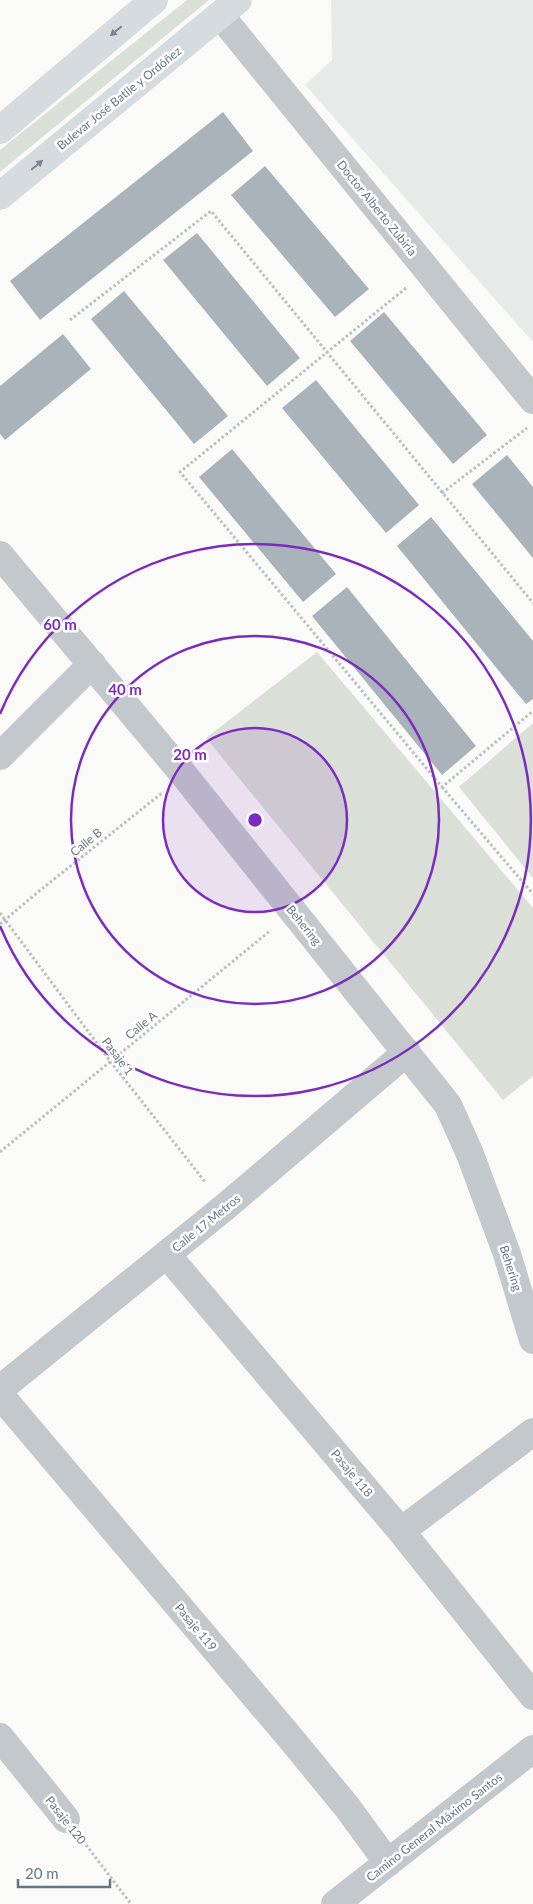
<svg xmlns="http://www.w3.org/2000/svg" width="533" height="1904" font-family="Lato,sans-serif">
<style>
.built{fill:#e8e9e9}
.green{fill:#dadfd7}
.building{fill:#aab3b9}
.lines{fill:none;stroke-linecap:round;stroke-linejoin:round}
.path{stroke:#bbbfc2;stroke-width:3;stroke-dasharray:2.5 2.5;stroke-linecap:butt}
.minor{stroke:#c3c8cc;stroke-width:28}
.major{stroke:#d6dbdf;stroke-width:28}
.oneway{fill:#768591}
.ring{fill:none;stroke:#7b2cbf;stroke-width:2.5}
.labels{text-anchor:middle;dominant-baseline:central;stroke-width:5;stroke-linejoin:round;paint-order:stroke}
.street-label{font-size:12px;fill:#657683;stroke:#fff}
.centre{fill:#7b2cbf;stroke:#fff;stroke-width:2.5}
.ring-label{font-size:15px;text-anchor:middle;font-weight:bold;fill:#7b2cbf;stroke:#fff;stroke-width:5;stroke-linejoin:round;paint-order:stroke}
</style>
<rect width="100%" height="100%" fill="#fafaf8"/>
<!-- built -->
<path class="built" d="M331,0H533V342L305,85L332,60Z"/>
<!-- green -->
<path class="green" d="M187,0H209L0,172V150Z
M317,652L533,908V1076L503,1100L206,738Z
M533,723V878L459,787Z"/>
<!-- building -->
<path class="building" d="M223,112L253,151L40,320L10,281Z
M265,166L369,289L335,317L231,195Z
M197,233L300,358L267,386L163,260Z
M124,291L228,416L194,444L91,319Z
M384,312L487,435L453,464L350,341Z
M63,334L91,369L5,440L0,434V386Z
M316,380L419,505L386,533L282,408Z
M232,449L336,574L303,602L199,477Z
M507,455L533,487V558L472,484Z
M431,517L533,641V699L526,704L397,546Z
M347,587L476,746L442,775L312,616Z"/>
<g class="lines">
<!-- path -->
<path class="path" d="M406,288L180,472L442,787L533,711
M70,320L211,211L533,603
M442,493L527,428
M442,787L533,894
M0,913L110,1061L206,1183
M0,924L38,892L162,793
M0,1152L271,930
M83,1841L131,1904"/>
<!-- minor -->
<path class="minor" d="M220,15L533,400
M0,555L184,775L448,1105L470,1154L507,1254L533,1340
M0,756L92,664
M167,1255L401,1531L533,1696
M0,1389L225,1207L407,1052
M0,1395L292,1740L347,1807L388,1863
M401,1531L533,1432
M0,1737L66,1819
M335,1904L533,1749"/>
<!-- major -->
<path class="major" d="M0,130L154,0
M0,196L238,0"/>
</g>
<!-- one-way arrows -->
<defs><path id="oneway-solid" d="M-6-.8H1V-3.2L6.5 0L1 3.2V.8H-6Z" transform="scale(1.25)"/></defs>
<g class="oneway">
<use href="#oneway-solid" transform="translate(116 31) rotate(140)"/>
<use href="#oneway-solid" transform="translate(37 165) rotate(-40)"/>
</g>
<!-- distance rings -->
<circle cx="255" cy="820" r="92" fill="#7b2cbf" fill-opacity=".12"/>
<g class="ring">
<circle cx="255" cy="820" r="92"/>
<circle cx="255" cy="820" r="184"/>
<path d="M0 714A276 276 0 1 1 0 926"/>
</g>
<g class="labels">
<!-- street labels -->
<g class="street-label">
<text transform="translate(119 98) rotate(-39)">Bulevar José Batlle y Ordóñez</text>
<text transform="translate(377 208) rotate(51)">Doctor Alberto Zubiría</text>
<text transform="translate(86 842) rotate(-39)">Calle B</text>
<text transform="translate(304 925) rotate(51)">Behering</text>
<text transform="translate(141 1025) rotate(-39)">Calle A</text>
<text transform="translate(118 1056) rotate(53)">Pasaje 1</text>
<text transform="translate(206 1223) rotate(-39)">Calle 17 Metros</text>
<text transform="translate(511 1268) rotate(72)">Behering</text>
<text transform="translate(352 1473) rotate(50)">Pasaje 118</text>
<text transform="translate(196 1627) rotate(50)">Pasaje 119</text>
<text transform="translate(66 1820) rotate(52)">Pasaje 120</text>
<text transform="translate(434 1827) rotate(-38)">Camino General Máximo Santos</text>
</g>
</g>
<circle cx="255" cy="820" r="8" class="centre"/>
<g class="ring-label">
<text x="60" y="630">60 m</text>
<text x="125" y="695">40 m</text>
<text x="190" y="760">20 m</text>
</g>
<!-- scale -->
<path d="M18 1879v8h92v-8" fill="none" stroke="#657683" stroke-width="2.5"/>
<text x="25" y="1879" font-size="15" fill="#657683" stroke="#ffffff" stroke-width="4" paint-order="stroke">20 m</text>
</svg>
